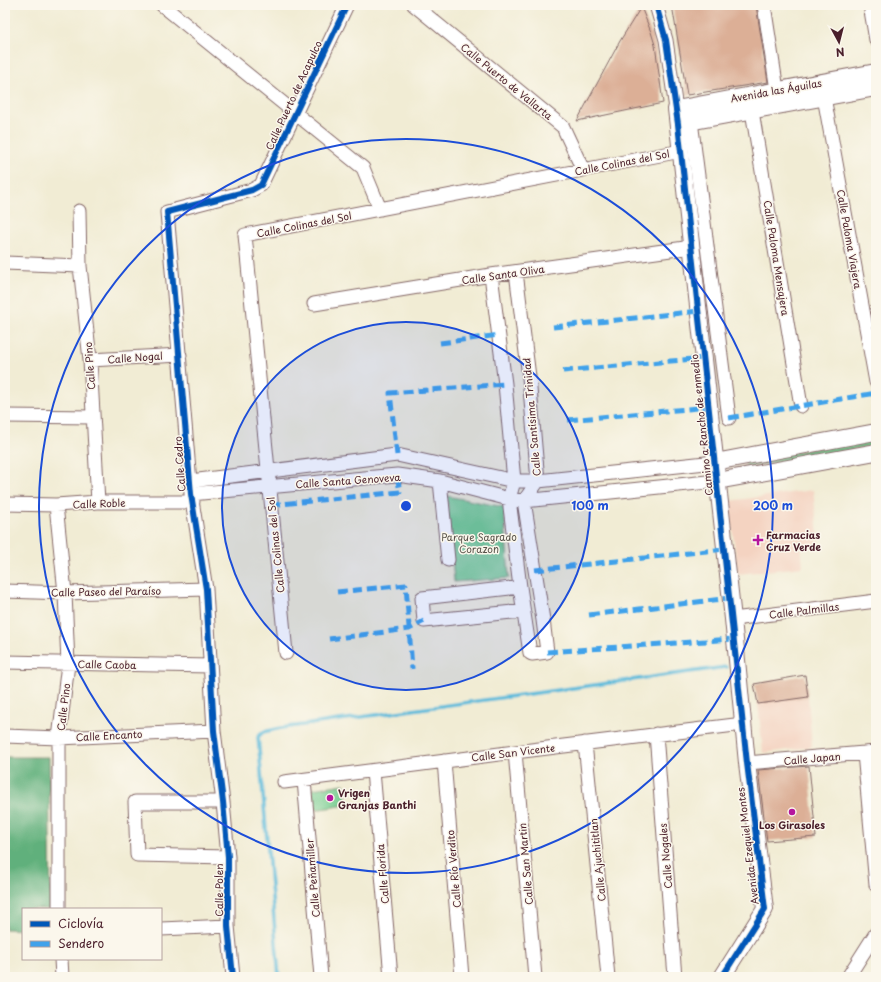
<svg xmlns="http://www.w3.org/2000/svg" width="881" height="982" font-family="'Playpen Sans',sans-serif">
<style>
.built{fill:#f4d3c1}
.green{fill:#77cd91;stroke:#60765e}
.forest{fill:#61b07b;stroke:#566853}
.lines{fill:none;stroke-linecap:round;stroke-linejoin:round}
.stream{stroke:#5dbbdb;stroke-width:3.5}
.building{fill:#dcaf96}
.minor-casing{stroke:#846766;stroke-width:15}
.tertiary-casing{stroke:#846766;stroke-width:18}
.minor{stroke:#fff;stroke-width:13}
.tertiary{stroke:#fff;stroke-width:16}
.quiet{stroke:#40a2eb;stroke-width:5;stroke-dasharray:10 5;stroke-linecap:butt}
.cycleway-casing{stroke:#fbf7ec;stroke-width:8}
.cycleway{stroke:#0057b8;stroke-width:6}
.ring{fill:none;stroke:#1d4ed8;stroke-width:2}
.poi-dot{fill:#b5179e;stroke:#fbf7ec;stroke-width:1.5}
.labels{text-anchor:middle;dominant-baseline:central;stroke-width:3;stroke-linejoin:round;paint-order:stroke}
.street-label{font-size:10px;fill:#4a1f2b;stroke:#fbf7ec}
.poi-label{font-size:10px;font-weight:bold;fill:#4a1f2b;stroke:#fbf7ec;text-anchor:start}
.park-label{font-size:10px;fill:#58534a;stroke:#fbf7ec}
.centre{fill:#1d4ed8;stroke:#fbf7ec;stroke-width:2}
.ring-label{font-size:12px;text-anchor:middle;font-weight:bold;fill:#1d4ed8;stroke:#fbf7ec;stroke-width:3;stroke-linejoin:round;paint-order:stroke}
</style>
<rect width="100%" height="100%" fill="#fbf7ec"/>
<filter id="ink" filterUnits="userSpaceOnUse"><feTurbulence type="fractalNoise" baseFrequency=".025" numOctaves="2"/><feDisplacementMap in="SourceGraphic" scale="8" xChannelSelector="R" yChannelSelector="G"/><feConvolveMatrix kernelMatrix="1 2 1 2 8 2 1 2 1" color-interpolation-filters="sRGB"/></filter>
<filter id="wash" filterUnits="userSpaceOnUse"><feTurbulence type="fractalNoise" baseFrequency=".012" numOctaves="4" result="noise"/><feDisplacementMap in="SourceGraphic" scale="16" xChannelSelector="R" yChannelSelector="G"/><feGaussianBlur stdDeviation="0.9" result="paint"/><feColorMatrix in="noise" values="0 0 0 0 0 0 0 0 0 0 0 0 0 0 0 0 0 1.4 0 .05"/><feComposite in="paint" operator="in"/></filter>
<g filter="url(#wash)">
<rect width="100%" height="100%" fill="#f1ecd4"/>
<!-- built -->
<path class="built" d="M813,490L819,543L801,545L803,567L738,574L729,501Z
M808,697L812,747L763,753L758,704Z"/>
<!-- green -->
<path class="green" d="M876,438V445L746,468L745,461Z
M447,496L504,507L509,578L454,582Z
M344,784L347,805L314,810L312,789Z"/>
<!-- forest -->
<path class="forest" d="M5,757H49L51,909H23V930L5,929Z"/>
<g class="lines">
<!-- stream -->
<path class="stream" d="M279,977L258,737L263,732L281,728L726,667"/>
</g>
<g id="blocks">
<!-- building -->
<path class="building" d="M672,5H756L768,82L687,95Z
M641,7L651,32L655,45L663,103L577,121L620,41Z
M805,675L808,697L758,704L754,684Z
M809,766L816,837L767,841L758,770Z"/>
</g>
</g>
<g filter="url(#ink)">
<use href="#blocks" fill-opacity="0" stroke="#846766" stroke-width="1"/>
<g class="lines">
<!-- minor casing -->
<g class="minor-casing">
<path id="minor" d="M162,5L363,168L380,209
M414,5L563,127L583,170
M656,5L666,40L676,109
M764,5L777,90
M870,5L876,40
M824,97L876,382
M752,111L801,406
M691,121L729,418
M79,211L80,266L90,360L98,502
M5,263L80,266
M491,275L505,384L514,481L509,499L520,587L530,653L532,654L547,652L543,620L524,501L538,481L529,377L516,272
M314,304L491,275L692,247
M90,360L180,355
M5,416L93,417
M191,481L397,455L514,481H538L715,462
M440,481L448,560
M191,494L397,475L440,481L509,499L524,501L717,481
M5,504L56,505L98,502H193
M56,505L65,593L68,664L59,738V909
M520,587L422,598L424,621L523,611
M5,591L65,593L206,589
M733,619L876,601
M286,653L245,235L681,151
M5,662L210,666
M656,734L675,977
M5,736L59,738L214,731
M585,743L608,977
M515,752L535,977
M864,753L876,885
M444,761L462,977
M747,763L876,752
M373,771L391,977
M304,780L321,977
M284,782L515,752L743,724
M223,802H135L137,855L228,857
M161,929L228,926
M61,959L62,977
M233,977L228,926V857L223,802L214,731L206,589L191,494L167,212L252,190L261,185L347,5
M848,977L876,933"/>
</g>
<!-- tertiary casing -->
<g class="tertiary-casing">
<path id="tertiary" d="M678,124L876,88
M715,462L876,432
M717,481L876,452
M722,977L765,909L747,763L733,619L676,109L876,72"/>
</g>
<!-- minor -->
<use href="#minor" class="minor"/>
<!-- tertiary -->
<use href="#tertiary" class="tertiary"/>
<!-- quiet -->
<path class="quiet" d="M553,327L699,311
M440,343L499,335
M563,371L704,358
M729,418L876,393
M568,420L709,407
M397,455L390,393L505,384
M271,505L400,492L397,475
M535,570L725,549
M337,592L406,585L412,669
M589,615L730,598
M329,639L409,629L424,621
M547,652L734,639"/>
<!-- cycleway casing -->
<g class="cycleway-casing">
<path id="cycleway" d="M656,5L666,40L678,124L747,763L765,909L722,977
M233,977L228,926V857L223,802L214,731L206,589L191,494L167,212L252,190L261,185L347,5"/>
</g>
<!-- cycleway -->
<use href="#cycleway" class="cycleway"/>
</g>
</g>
<!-- distance rings -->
<circle cx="406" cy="506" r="184" fill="#1d4ed8" fill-opacity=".12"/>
<g class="ring">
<circle cx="406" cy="506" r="184"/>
<circle cx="406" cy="506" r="367"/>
</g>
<!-- markers -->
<g class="poi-dot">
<path d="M756 534h4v4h4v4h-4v4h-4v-4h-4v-4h4z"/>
<circle cx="330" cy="798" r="4"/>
<circle cx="792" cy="812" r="4"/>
</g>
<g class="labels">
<!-- street labels -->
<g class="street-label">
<text transform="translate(507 81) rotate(39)">Calle Puerto de Vallarta</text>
<text transform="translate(776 90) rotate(-10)">Avenida las Águilas</text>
<text transform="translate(293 95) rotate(-65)">Calle Puerto de Acapulco</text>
<text transform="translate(622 162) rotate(-11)">Calle Colinas del Sol</text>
<text transform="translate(304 224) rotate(-11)">Calle Colinas del Sol</text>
<text transform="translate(850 239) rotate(80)">Calle Paloma Viajera</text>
<text transform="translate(777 258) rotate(81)">Calle Paloma Mensajera</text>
<text transform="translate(503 274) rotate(-8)">Calle Santa Oliva</text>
<text transform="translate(135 357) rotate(-4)">Calle Nogal</text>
<text transform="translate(89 366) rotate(-94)">Calle Pino</text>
<text transform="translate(531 417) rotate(-95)">Calle Santísima Trinidad</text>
<text transform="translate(701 425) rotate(-96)">Camino a Rancho de enmedio</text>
<text transform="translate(179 464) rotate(-94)">Calle Cedro</text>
<text transform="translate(348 480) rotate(-4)">Calle Santa Genoveva</text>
<text transform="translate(99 503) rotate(-2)">Calle Roble</text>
<text transform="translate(275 545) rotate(-96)">Calle Colinas del Sol</text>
<text transform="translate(106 591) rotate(-1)">Calle Paseo del Paraíso</text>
<text transform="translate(804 610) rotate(-7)">Calle Palmillas</text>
<text transform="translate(107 664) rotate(1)">Calle Caoba</text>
<text transform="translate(63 707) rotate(-83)">Calle Pino</text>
<text transform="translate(109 735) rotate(-3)">Calle Encanto</text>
<text transform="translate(513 752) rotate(-7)">Calle San Vicente</text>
<text transform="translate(812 758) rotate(-5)">Calle Japan</text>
<text transform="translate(747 846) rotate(-97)">Avenida Ezequiel Montes</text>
<text transform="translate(665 856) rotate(-95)">Calle Nogales</text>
<text transform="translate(597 860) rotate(-96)">Calle Ajuchititlan</text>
<text transform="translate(525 864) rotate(-95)">Calle San Martin</text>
<text transform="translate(453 869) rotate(-95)">Calle Río Verdito</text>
<text transform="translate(382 874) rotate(-95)">Calle Florida</text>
<text transform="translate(312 878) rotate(-95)">Calle Peñamiller</text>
<text transform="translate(218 890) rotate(-90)">Calle Polen</text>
</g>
<!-- poi labels -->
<g class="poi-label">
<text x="766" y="534">Farmacias<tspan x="766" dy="12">Cruz Verde</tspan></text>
<text x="338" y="792">Vrigen<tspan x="338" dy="12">Granjas Banthi</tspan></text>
<text x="792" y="824" text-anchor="middle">Los Girasoles</text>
</g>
<!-- park labels -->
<g class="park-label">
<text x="479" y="536">Parque Sagrado<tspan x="479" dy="12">Corazon</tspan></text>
</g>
</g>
<circle cx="406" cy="506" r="6" class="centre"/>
<g class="ring-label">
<text x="590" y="510">100 m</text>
<text x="773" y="510">200 m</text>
</g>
<!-- margin -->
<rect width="881" height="982" fill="none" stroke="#fbf7ec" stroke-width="20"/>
<!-- legend -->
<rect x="22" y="908" width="140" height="52" fill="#fbf7ec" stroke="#b4a19f"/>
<rect x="30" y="921" width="20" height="6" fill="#0057b8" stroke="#b4a19f"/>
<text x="58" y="928" font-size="12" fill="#4a1f2b">Ciclovía</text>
<rect x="30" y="941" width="20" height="6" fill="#40a2eb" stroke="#b4a19f"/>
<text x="58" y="948" font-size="12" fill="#4a1f2b">Sendero</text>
<!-- north arrow -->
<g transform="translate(839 42) rotate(173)" stroke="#fbf7ec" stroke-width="3" paint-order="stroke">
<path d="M0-3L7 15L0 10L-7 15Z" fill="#4a1f2b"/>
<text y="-6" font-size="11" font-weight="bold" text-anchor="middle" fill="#4a1f2b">N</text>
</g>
</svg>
